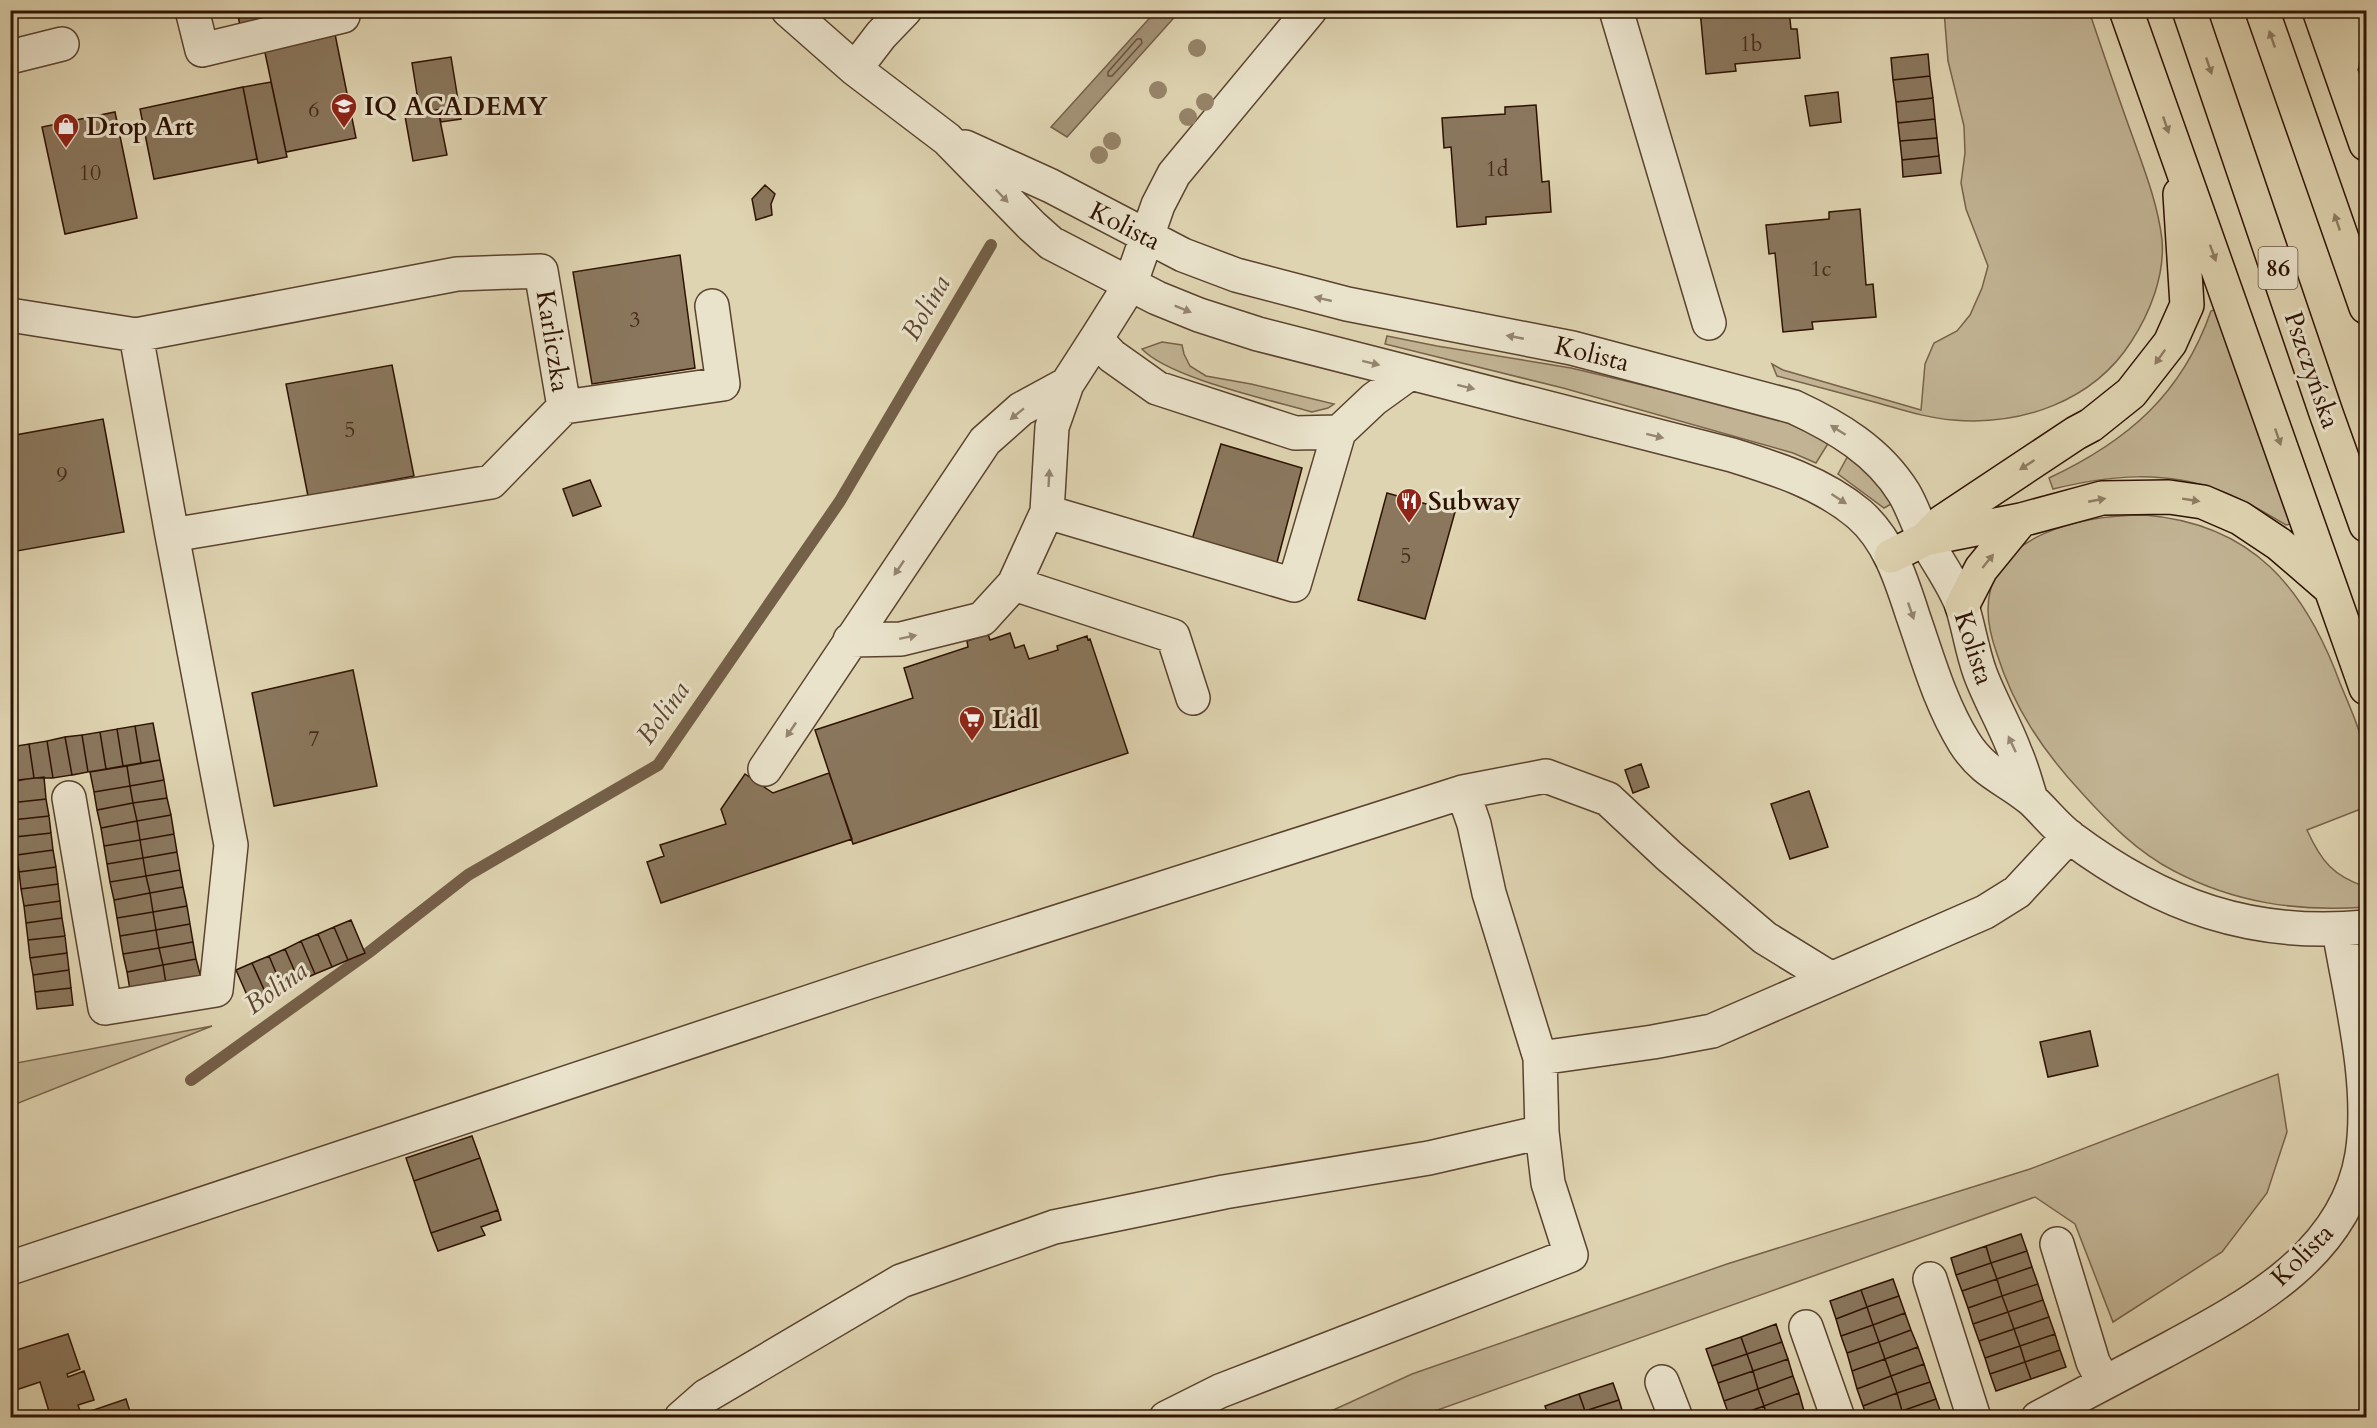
<svg xmlns="http://www.w3.org/2000/svg" width="2377" height="1428" font-family="Cardo,serif">
<style>
.green{fill:#c1b393;stroke:#78624a;stroke-width:1.5}
.water{fill:#a39276;stroke:#745f48;stroke-width:1.5}
.lines{fill:none;stroke-linecap:round;stroke-linejoin:round}
.shore{stroke:#68523c;stroke-width:1.5}
.stream{stroke:#745f48;stroke-width:12}
.building{fill:#8a775d;stroke:#2e1202;stroke-width:1.5}
.minor-casing{stroke:#5a422e;stroke-width:36}
.major-casing{stroke:#2e1202;stroke-width:36}
.minor{stroke:#eae3cc;stroke-width:33}
.major{stroke:#dfd4b1;stroke-width:33}
.tree{fill:#968469}
.oneway{fill:#8f7d62}
.oneway2{fill:#958571}
.labels{text-anchor:middle;dominant-baseline:central;stroke-width:6;stroke-linejoin:round;paint-order:stroke}
.number-label{font-size:22px;fill:#452b19}
.shield{fill:#eae3cc;stroke:#66513f;stroke-width:1.5}
.shield-label{font-size:24px;font-weight:bold;fill:#2e1202}
.poi-label{font-size:26px;font-weight:bold;fill:#2e1202;stroke:#eae3cc;text-anchor:start}
.street-label{font-size:26px;fill:#2e1202;stroke:#eae3cc}
.water-label{font-size:27px;font-style:italic;fill:#5d4530;stroke:#eae3cc}
</style>
<rect width="100%" height="100%" fill="#dfd4b1"/>
<filter id="stains"><feTurbulence type="fractalNoise" baseFrequency=".00333" numOctaves="4"/><feColorMatrix values="0 0 0 0 .2 0 0 0 0 .09 0 0 0 0 .02 0 0 0 .5 -.17"/></filter>
<radialGradient id="worn" r=".72"><stop offset=".6" stop-color="#630" stop-opacity="0"/><stop offset="1" stop-color="#630" stop-opacity=".3"/></radialGradient>
<!-- green -->
<path class="green" d="M1944,11H2089C2103,52 2117,94 2132,135C2144,169 2158,204 2162,240C2165,275 2150,313 2131,342C2093,401 2022,426 1953,420C1927,418 1903,410 1878,403C1844,394 1811,385 1777,376L1772,364L1783,370L1921,410L1925,364L1934,343L1957,331L1970,315L1982,288L1988,266L1966,209L1961,183L1965,153L1964,126L1948,61Z
M2216,309L2291,524L2286,525C2265,513 2244,499 2221,491C2165,470 2110,475 2053,489L2049,478C2128,441 2182,394 2211,311Z
M1387,336L1437,346L1571,368L1748,410L1779,419L1829,442L1816,463L1793,453L1563,388L1385,344Z
M1162,342L1182,345L1184,354L1190,366L1206,376L1251,384L1334,404L1328,408L1312,412C1271,400 1169,378 1142,349Z
M1849,454L1869,472L1893,503L1884,508L1838,474Z
M2145,515C2253,524 2305,588 2340,683C2348,703 2364,737 2366,757C2369,773 2366,791 2366,807L2307,830C2321,861 2333,876 2366,887V907C2298,912 2235,903 2174,871C2137,852 2108,822 2081,792C2043,751 2014,708 1997,654C1992,640 1988,625 1988,610C1988,533 2085,515 2145,515Z
M212,1026L11,1106V1064Z
M2278,1074L2287,1132L2267,1193L2222,1252L2113,1322L2075,1224L2035,1197L1418,1417H1318L1412,1374L1727,1264L2030,1169Z"/>
<!-- water -->
<path class="water" d="M1156,11H1180L1067,137L1051,127Z"/>
<g class="lines">
<!-- shore -->
<path class="shore" d="M1137,39H1141L1142,43L1112,76H1108V72Z"/>
<!-- stream -->
<path class="stream" d="M191,1080L368,953L468,875L658,765L840,501L991,245"/>
</g>
<!-- building -->
<path class="building" d="M237,10H310L240,26Z
M1700,10H1789L1791,29H1797L1800,58L1735,64L1736,71L1706,74Z
M335,34L356,138L286,152L264,48Z
M1928,54L1930,76L1893,80L1891,58Z
M451,57L459,106L420,113L412,63Z
M1930,76L1933,98L1896,102L1893,80Z
M271,82L287,157L258,163L243,87Z
M243,87L257,159L154,179L140,109Z
M1838,92L1841,122L1810,126L1805,96Z
M1933,98L1935,119L1898,123L1896,102Z
M1536,105L1542,182L1549,181L1551,212L1486,217V224L1457,227L1451,147L1444,148L1442,118L1505,114V107Z
M459,106L461,119L441,122L438,110Z
M438,110L447,155L413,161L405,116Z
M115,112L137,218L65,234L42,127Z
M1935,119L1937,138L1900,141L1898,123Z
M1937,138L1939,156L1902,160L1900,141Z
M1939,156L1941,173L1903,177L1902,160Z
M765,185L775,194L771,204L772,215L756,220L752,199Z
M1860,209L1866,285L1873,284L1876,317L1812,322L1813,329L1783,332L1775,253L1769,254L1766,225L1829,219V212Z
M680,255L695,368L592,384L573,272Z
M392,365L414,476L308,496L286,384Z
M103,419L124,532L17,551L10,515V436Z
M1221,444L1302,468L1276,566L1191,543Z
M590,480L601,506L573,516L563,489Z
M1387,493L1455,512L1425,619L1358,600Z
M1010,633L1015,648L1024,645L1029,659L1058,650L1057,646L1087,636L1088,640L1090,639L1128,753L853,844L815,730L913,698L904,668L968,647L967,641L988,634L990,640Z
M353,670L377,786L274,806L252,693Z
M153,723L160,760L141,763L135,726Z
M135,726L141,763L123,766L117,729Z
M117,729L123,766L106,769L100,732Z
M100,732L106,769L88,772L82,735Z
M82,735L88,772L72,775L65,737Z
M65,737L72,775L53,778L47,741Z
M47,741L53,778H34L29,744Z
M29,744L34,778L16,781L10,747Z
M160,760L164,780L130,786L127,766Z
M1641,764L1649,787L1633,793L1625,770Z
M127,766L130,786L94,792L90,772Z
M829,773L852,839L661,903L647,862L664,856L660,845L726,824L721,809L745,774L773,793Z
M44,777L46,799L10,803V781Z
M164,780L167,798L133,803L130,786Z
M130,786L133,803L97,810L94,792Z
M1809,791L1828,847L1790,859L1771,804Z
M167,798L171,815L137,821L133,803Z
M46,799L49,816L12,820L10,803Z
M133,803L137,821L101,828L97,810Z
M171,815L174,834L140,840L137,821Z
M49,816L51,833L15,837L12,820Z
M137,821L140,840L104,846L101,828Z
M51,833L53,850L17,855L15,837Z
M174,834L177,852L143,858L140,840Z
M140,840L143,858L107,864L104,846Z
M53,850L56,867L19,872L17,855Z
M177,852L180,870L146,876L143,858Z
M143,858L146,876L110,882L107,864Z
M56,867L58,884L21,889L19,872Z
M180,870L183,887L150,893L146,876Z
M146,876L150,893L114,900L110,882Z
M58,884L60,901L24,906L21,889Z
M183,887L187,906L153,912L150,893Z
M150,893L153,912L117,918L114,900Z
M60,901L62,918L26,923L24,906Z
M187,906L190,924L156,930L153,912Z
M153,912L156,930L120,936L117,918Z
M62,918L65,936L28,940L26,923Z
M351,920L365,953L348,960L334,927Z
M190,924L193,942L159,948L156,930Z
M334,927L348,960L332,967L318,934Z
M156,930L159,948L123,954L120,936Z
M318,934L332,967L315,974L301,941Z
M65,936L67,953L30,958L28,940Z
M301,941L315,974L299,981L285,949Z
M193,942L196,959L163,965L159,948Z
M159,948L163,965L127,972L123,954Z
M285,949L299,981L282,987L269,956Z
M67,953L69,970L33,975L30,958Z
M269,956L282,987L266,994L252,963Z
M196,959L201,978L166,984L163,965Z
M252,963L266,994L250,1002L236,970Z
M163,965L166,984L130,990L127,972Z
M69,970L71,988L35,992L33,975Z
M71,988L73,1005L37,1009L35,992Z
M2090,1031L2098,1066L2048,1077L2040,1042Z
M472,1136L480,1158L414,1181L406,1158Z
M480,1158L498,1210L431,1233L414,1181Z
M498,1210L501,1220L481,1227L485,1235L438,1251L431,1233Z
M2021,1234L2027,1251L1991,1263L1986,1246Z
M1986,1246L1991,1263L1956,1275L1951,1258Z
M2027,1251L2032,1267L1997,1279L1991,1263Z
M1991,1263L1997,1279L1962,1291L1956,1275Z
M2032,1267L2038,1284L2002,1296L1997,1279Z
M1893,1279L1899,1296L1867,1307L1861,1290Z
M1997,1279L2002,1296L1968,1308L1962,1291Z
M2038,1284L2043,1300L2008,1312L2002,1296Z
M1861,1290L1867,1307L1836,1319L1830,1301Z
M1899,1296L1905,1313L1873,1325L1867,1307Z
M2002,1296L2008,1312L1973,1324L1968,1308Z
M2043,1300L2049,1317L2014,1329L2008,1312Z
M1867,1307L1873,1325L1841,1336L1836,1319Z
M2008,1312L2014,1329L1979,1341L1973,1324Z
M1905,1313L1911,1330L1879,1342L1873,1325Z
M2049,1317L2055,1334L2020,1346L2014,1329Z
M1776,1324L1782,1342L1747,1354L1741,1337Z
M1873,1325L1879,1342L1847,1353L1841,1336Z
M2014,1329L2020,1346L1985,1358L1979,1341Z
M1911,1330L1918,1347L1885,1359L1879,1342Z
M68,1334L80,1369L67,1374L68,1377L84,1371L94,1400L78,1405L80,1411L85,1413L126,1399L132,1418H51L40,1382L10,1392V1352Z
M2055,1334L2060,1350L2025,1362L2020,1346Z
M1741,1337L1747,1354L1712,1366L1706,1349Z
M1782,1342L1788,1359L1753,1371L1747,1354Z
M1879,1342L1885,1359L1852,1371L1847,1353Z
M2020,1346L2025,1362L1990,1374L1985,1358Z
M1918,1347L1924,1364L1891,1376L1885,1359Z
M2060,1350L2066,1367L2031,1379L2025,1362Z
M1747,1354L1753,1371L1718,1383L1712,1366Z
M1788,1359L1793,1376L1758,1389L1753,1371Z
M1885,1359L1891,1376L1857,1389L1852,1371Z
M2025,1362L2031,1379L1996,1391L1990,1374Z
M1924,1364L1930,1382L1897,1393L1891,1376Z
M1753,1371L1758,1389L1724,1401L1718,1383Z
M1793,1376L1799,1393L1764,1406L1758,1389Z
M1891,1376L1897,1393L1863,1406L1857,1389Z
M1930,1382L1936,1399L1902,1411L1897,1393Z
M1613,1383L1619,1400L1585,1411L1579,1394Z
M1758,1389L1764,1406L1730,1418L1724,1401Z
M1799,1393L1804,1411L1786,1418H1768L1764,1406Z
M1897,1393L1902,1411L1884,1418H1867L1863,1406Z
M1579,1394L1585,1411L1567,1418H1549L1545,1406Z
M1936,1399L1942,1416L1905,1418L1902,1411Z
M1619,1400L1624,1417L1587,1418L1585,1411Z
M1764,1406L1768,1418H1731Z"/>
<g class="lines">
<!-- minor casing -->
<g class="minor-casing">
<path id="minor" d="M192,10L202,50L343,16L342,10
M788,10L855,69L947,139L1032,226L1051,243L1157,298L1199,315L1258,334L1732,455C1777,469 1822,483 1859,514C1889,540 1901,579 1913,616C1928,659 1940,703 1964,742C1984,774 2006,778 2032,800C2045,812 2056,827 2071,838C2162,906 2253,938 2366,927
M1310,10L1174,174L1158,205L1130,285L1096,339L1112,356L1157,388L1295,433L1339,432
M1616,10L1709,323
M10,57L62,44
M855,69L881,35L905,10
M965,147L1051,186L1183,255L1236,275L1347,304L1572,348L1794,407C1837,427 1878,451 1904,493C1913,508 1918,526 1927,542C1938,563 1954,584 1962,606C1969,628 1972,651 1980,673C1990,700 2005,725 2015,752C2022,767 2026,784 2031,799
M10,315L136,335L457,274L541,271L564,407L491,482L172,535L136,335
M564,407L723,384L712,306
M1047,512L1294,585L1339,432L1374,399L1410,373
M1014,584L1173,636L1193,698
M850,640L901,639L982,619L1014,584L1047,512L1052,427L1067,384L1096,339
M765,769L985,441L1021,409L1067,384
M69,798L105,1008L216,990L231,845L172,535
M1540,1058L1653,1042L1712,1031L1985,912L2017,892L2069,836
M2057,1244L2093,1362L2104,1383
M10,1268L869,982L1463,792L1546,776L1608,799L1669,856L1765,938L1830,978
M1930,1279L1974,1418
M1806,1327L1838,1418
M1662,1382L1676,1418
M681,1418L706,1396L901,1281L1054,1227L1224,1192L1429,1158L1542,1132L1540,1058L1489,893L1474,824L1463,792
M1166,1418L1220,1391L1571,1255L1548,1183L1542,1132
M2038,1418C2080,1396 2121,1374 2163,1352C2245,1308 2345,1257 2362,1155C2373,1084 2351,1001 2339,930"/>
</g>
<!-- major casing -->
<g class="major-casing">
<path id="major" d="M2126,10L2366,688
M2189,10L2326,413L2366,525
M2262,10L2366,307
M2319,10L2366,144
M2342,64L2349,10
M1925,539L1942,522L2076,433L2091,425L2131,393L2170,343L2187,305L2180,194
M1891,556L1925,539L2021,520L2102,498L2169,497L2203,502L2240,518L2279,544L2330,588
M1962,606L1981,569L2021,520"/>
</g>
<!-- minor -->
<use href="#minor" class="minor"/>
<!-- major -->
<use href="#major" class="major"/>
</g>
<!-- trees -->
<g class="tree">
<circle cx="1197" cy="48" r="9"/>
<circle cx="1158" cy="90" r="9"/>
<circle cx="1205" cy="102" r="9"/>
<circle cx="1188" cy="117" r="9"/>
<circle cx="1112" cy="141" r="9"/>
<circle cx="1099" cy="155" r="9"/>
</g>
<!-- one-way arrows -->
<defs><path id="oneway-solid" d="M-6-.8H1V-3.2L6.5 0L1 3.2V.8H-6Z" transform="scale(1.5)"/></defs>
<g class="oneway">
<use href="#oneway-solid" transform="translate(2272 39) rotate(-109)"/>
<use href="#oneway-solid" transform="translate(2209 66) rotate(71)"/>
<use href="#oneway-solid" transform="translate(2166 125) rotate(71)"/>
<use href="#oneway-solid" transform="translate(2337 222) rotate(-109)"/>
<use href="#oneway-solid" transform="translate(2213 253) rotate(70)"/>
<use href="#oneway-solid" transform="translate(2160 357) rotate(125)"/>
<use href="#oneway-solid" transform="translate(2278 437) rotate(71)"/>
<use href="#oneway-solid" transform="translate(2027 465) rotate(147)"/>
<use href="#oneway-solid" transform="translate(2097 500) rotate(-11)"/>
<use href="#oneway-solid" transform="translate(2191 500) rotate(9)"/>
<use href="#oneway-solid" transform="translate(1988 561) rotate(-51)"/>
</g>
<g class="oneway2">
<use href="#oneway-solid" transform="translate(1002 196) rotate(46)"/>
<use href="#oneway-solid" transform="translate(1323 299) rotate(-167)"/>
<use href="#oneway-solid" transform="translate(1183 309) rotate(22)"/>
<use href="#oneway-solid" transform="translate(1515 337) rotate(-169)"/>
<use href="#oneway-solid" transform="translate(1371 363) rotate(14)"/>
<use href="#oneway-solid" transform="translate(1466 387) rotate(14)"/>
<use href="#oneway-solid" transform="translate(1017 414) rotate(141)"/>
<use href="#oneway-solid" transform="translate(1838 430) rotate(-148)"/>
<use href="#oneway-solid" transform="translate(1655 436) rotate(14)"/>
<use href="#oneway-solid" transform="translate(1049 478) rotate(-87)"/>
<use href="#oneway-solid" transform="translate(1839 499) rotate(33)"/>
<use href="#oneway-solid" transform="translate(899 568) rotate(124)"/>
<use href="#oneway-solid" transform="translate(1911 611) rotate(71)"/>
<use href="#oneway-solid" transform="translate(908 637) rotate(-12)"/>
<use href="#oneway-solid" transform="translate(791 730) rotate(124)"/>
<use href="#oneway-solid" transform="translate(2012 744) rotate(-115)"/>
</g>
<!-- icons -->
<defs>
<g id="school-pin" transform="scale(1.35)"><path d="M0 17L-7.5 6A9.5 9.5 0 1 1 7.5 6Z" fill="#8f2418" stroke="#eae3cc"/><path d="M0-5L7-2L0 1L-7-2ZM-4 1L0 2.5L4 1V4Q0 6-4 4Z" fill="#fff"/></g>
<g id="shop-pin" transform="scale(1.35)"><path d="M0 17L-7.5 6A9.5 9.5 0 1 1 7.5 6Z" fill="#8f2418" stroke="#eae3cc"/><path d="M-5-2.5h2.3a2.7 3.5 0 0 1 5.4 0H5L5.5 6h-11ZM-1.5-2.5h3a1.5 2.3 0 0 0-3 0Z" fill="#fff"/></g>
<g id="restaurant-pin" transform="scale(1.35)"><path d="M0 17L-7.5 6A9.5 9.5 0 1 1 7.5 6Z" fill="#8f2418" stroke="#eae3cc"/><path d="M-5-6h1v4h1v-4h1v4h1v-4h1v5L-1.5 .5V6h-2V.5L-5-1ZM5-6V6H3V1.5H1.5Q1.5-4 5-6Z" fill="#fff"/></g>
<g id="supermarket-pin" transform="scale(1.35)"><path d="M0 17L-7.5 6A9.5 9.5 0 1 1 7.5 6Z" fill="#8f2418" stroke="#eae3cc"/><path d="M-6-5.5h2.5l.6 2H6L4.5 2H-2.5L-4.4-4H-6ZM-1.5 3.2a1.3 1.3 0 1 0 .1 0ZM3 3.2a1.3 1.3 0 1 0 .1 0Z" fill="#fff"/></g>
</defs>
<g fill-rule="evenodd">
<use href="#school-pin" x="344" y="106"/>
<use href="#shop-pin" x="66" y="126"/>
<use href="#restaurant-pin" x="1409" y="501"/>
<use href="#supermarket-pin" x="972" y="719"/>
</g>
<g class="labels">
<!-- number labels -->
<g class="number-label">
<text x="1751" y="44">1b</text>
<text x="314" y="110">6</text>
<text x="1497" y="169">1d</text>
<text x="90" y="173">10</text>
<text x="1821" y="269">1c</text>
<text x="635" y="320">3</text>
<text x="350" y="430">5</text>
<text x="62" y="475">9</text>
<text x="1406" y="556">5</text>
<text x="314" y="739">7</text>
</g>
<!-- shield labels -->
<rect class="shield" x="2258.5" y="247" width="39" height="42" rx="4.5"/>
<g class="shield-label">
<text x="2278" y="268">86</text>
</g>
<!-- poi labels -->
<g class="poi-label">
<text x="364" y="106">IQ ACADEMY</text>
<text x="86" y="126">Drop Art</text>
<text x="1428" y="501">Subway</text>
<text x="992" y="719">Lidl</text>
</g>
<!-- street labels -->
<g class="street-label">
<text transform="translate(1125 226) rotate(27)">Kolista</text>
<text transform="translate(553 341) rotate(81)">Karliczka</text>
<text transform="translate(1592 354) rotate(14)">Kolista</text>
<text transform="translate(2312 370) rotate(71)">Pszczyńska</text>
<text transform="translate(1974 648) rotate(72)">Kolista</text>
<text transform="translate(2302 1255) rotate(-45)">Kolista</text>
</g>
<!-- water labels -->
<g class="water-label">
<text transform="translate(926 308) rotate(-60)">Bolina</text>
<text transform="translate(663 713) rotate(-54)">Bolina</text>
<text transform="translate(276 988) rotate(-36)">Bolina</text>
</g>
</g>
<!-- margin -->
<rect width="2377" height="1428" fill="none" stroke="#dfd4b1" stroke-width="36"/>
<rect x="12" y="12" width="2353" height="1404" fill="none" stroke="#2e1202" stroke-width="3"/>
<rect x="18" y="18" width="2341" height="1392" fill="none" stroke="#2e1202" stroke-width="1.5"/>
<rect width="100%" height="100%" filter="url(#stains)"/>
<rect width="100%" height="100%" fill="url(#worn)"/>
</svg>
